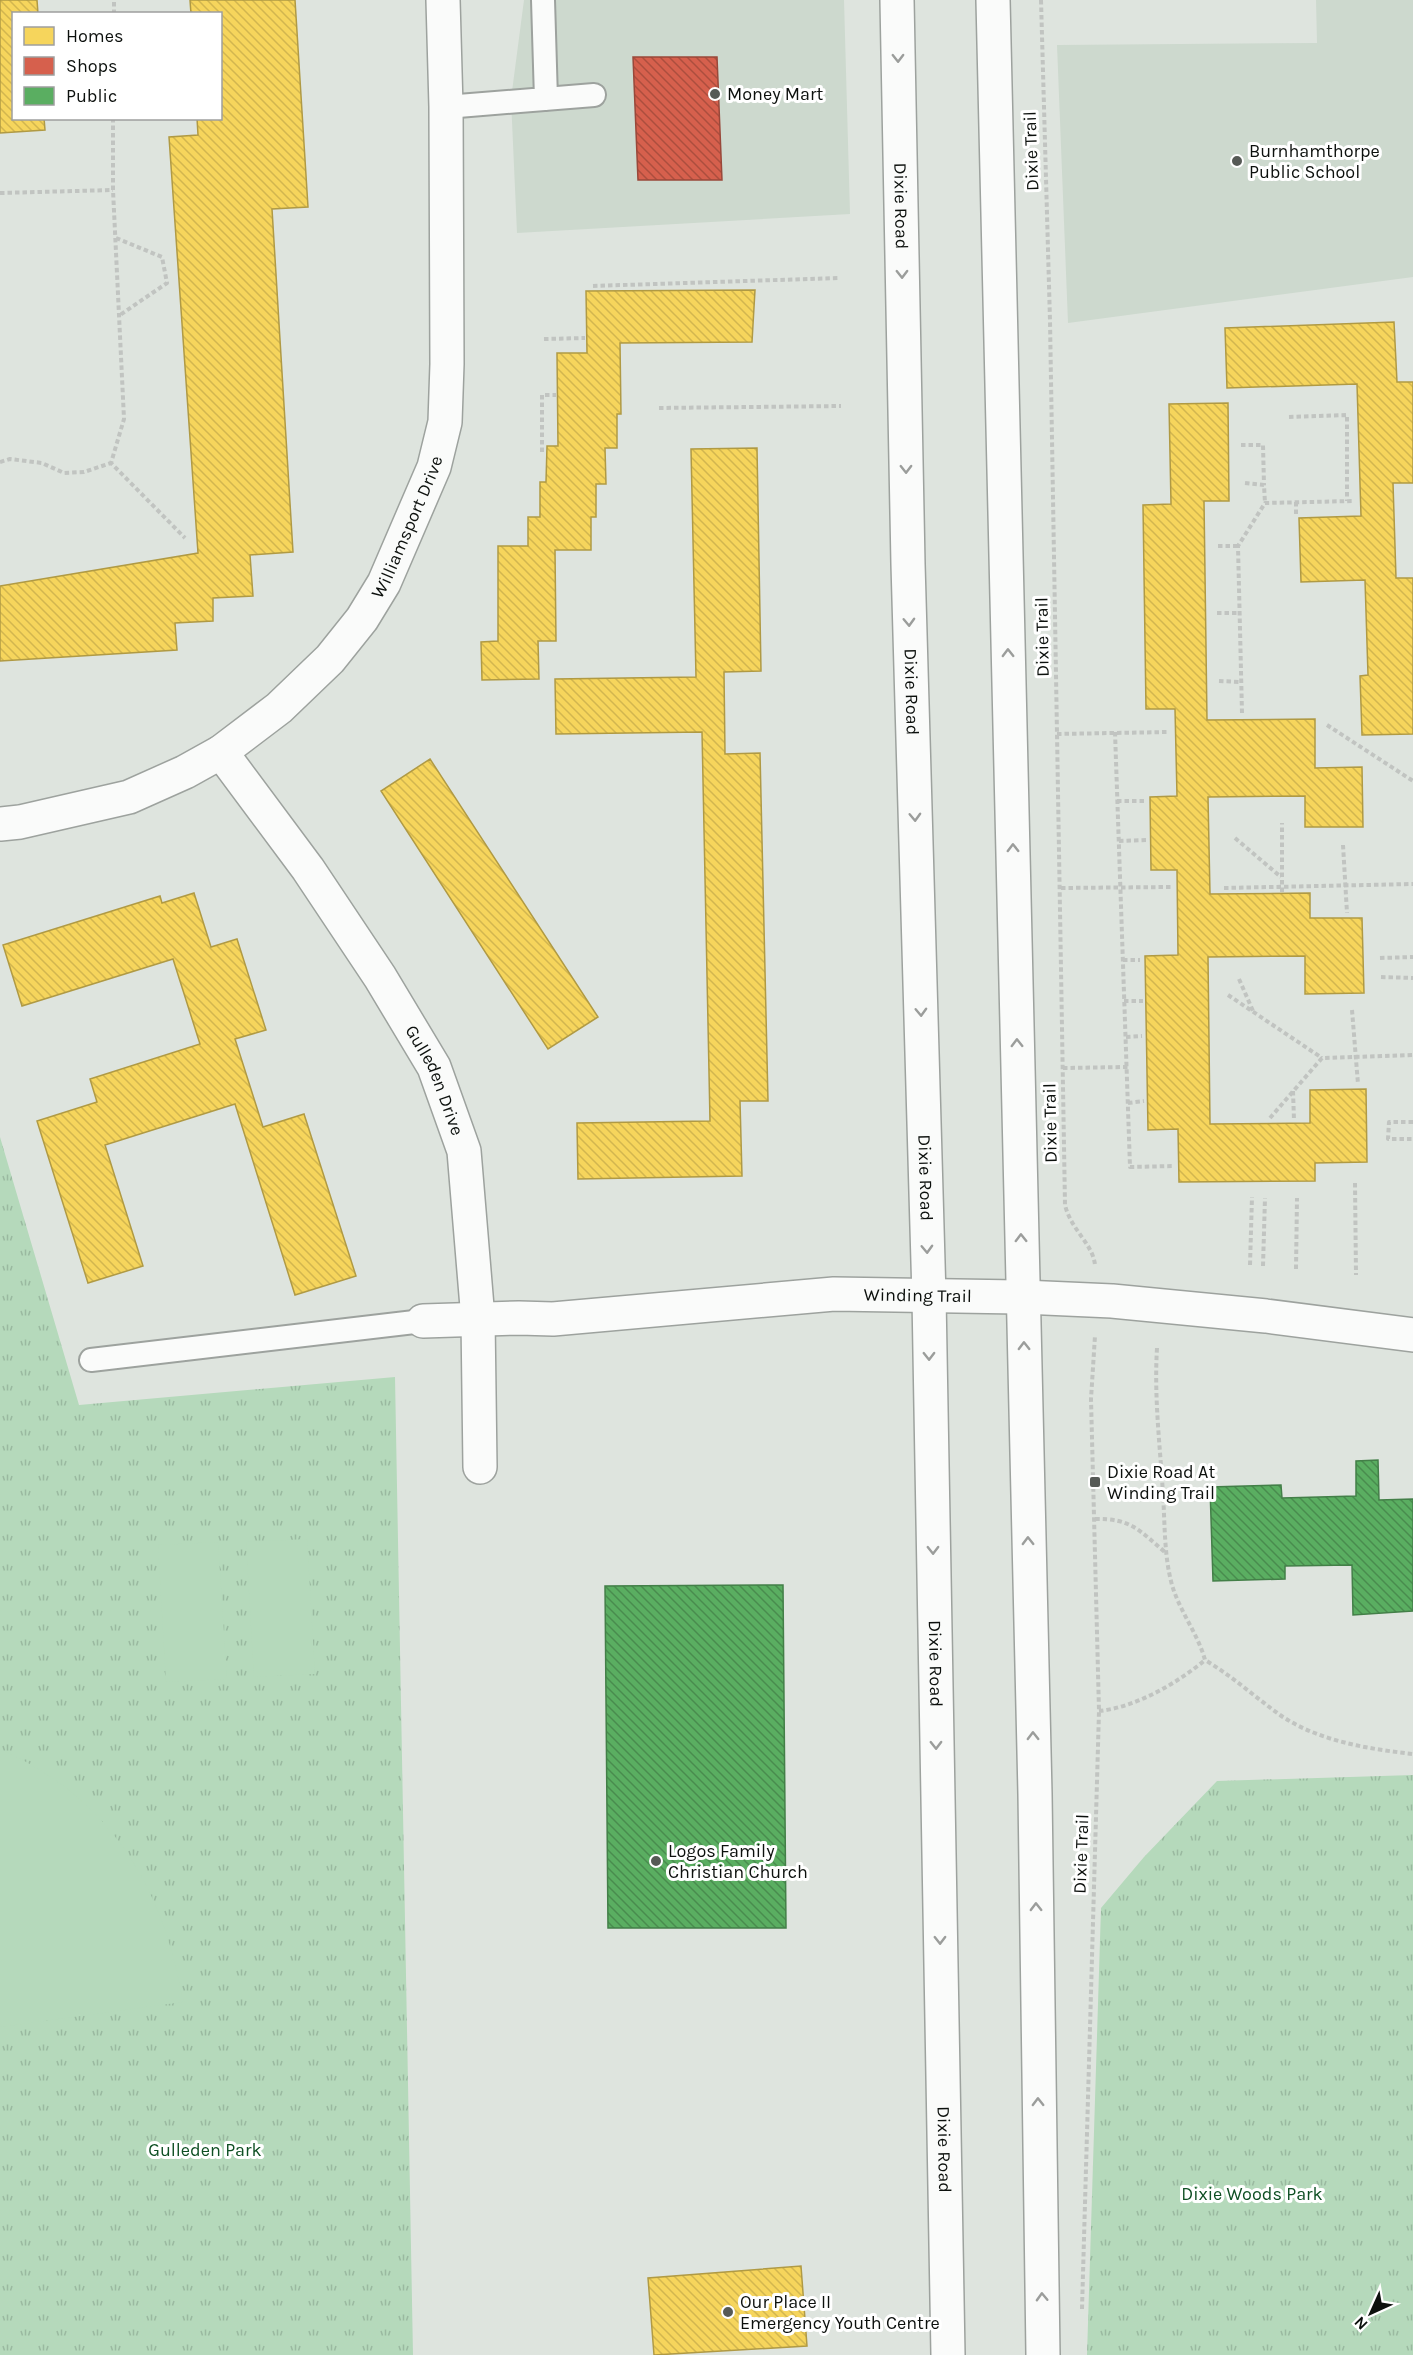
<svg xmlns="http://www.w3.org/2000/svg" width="1413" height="2355" font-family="Karla,sans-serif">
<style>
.built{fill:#cdd9ce}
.park{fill:url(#park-tufts)}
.garden{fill:#b5d9bb}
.homes{fill:url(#homes-back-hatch);stroke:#b09a44;stroke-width:1.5}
.shops{fill:url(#shops-back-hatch);stroke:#99483a;stroke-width:1.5}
.public{fill:url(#public-back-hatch);stroke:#437f48;stroke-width:1.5}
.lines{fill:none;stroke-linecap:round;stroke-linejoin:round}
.service-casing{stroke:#9da29e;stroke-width:26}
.minor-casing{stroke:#9da29e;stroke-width:36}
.secondary-casing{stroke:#9da29e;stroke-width:36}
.path{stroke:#c1c4c1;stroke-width:4;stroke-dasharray:4.5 3;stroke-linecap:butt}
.service{stroke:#fafbfa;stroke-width:22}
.minor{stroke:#fafbfa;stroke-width:33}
.secondary{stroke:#fafbfa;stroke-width:33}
.oneway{stroke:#9b9d9b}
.poi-dot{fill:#565a56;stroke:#fff;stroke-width:2}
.labels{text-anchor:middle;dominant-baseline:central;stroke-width:6;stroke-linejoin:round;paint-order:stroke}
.poi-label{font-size:18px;fill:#0c100d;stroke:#fff;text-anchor:start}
.street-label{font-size:18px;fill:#0c100d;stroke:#fff}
.park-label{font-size:18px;fill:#0e4f23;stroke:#fff}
</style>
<defs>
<pattern id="park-tufts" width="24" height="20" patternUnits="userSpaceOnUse" patternTransform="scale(1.5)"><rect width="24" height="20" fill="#b5d9bb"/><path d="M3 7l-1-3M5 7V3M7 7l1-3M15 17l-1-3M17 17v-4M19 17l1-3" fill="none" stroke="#9ab9a0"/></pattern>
<pattern id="homes-back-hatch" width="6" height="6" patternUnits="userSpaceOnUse" patternTransform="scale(1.5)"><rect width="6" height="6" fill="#f6d55c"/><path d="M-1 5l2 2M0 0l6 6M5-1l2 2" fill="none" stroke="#d2b64f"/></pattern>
<pattern id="shops-back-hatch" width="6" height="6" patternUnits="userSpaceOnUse" patternTransform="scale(1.5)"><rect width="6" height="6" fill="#d6604d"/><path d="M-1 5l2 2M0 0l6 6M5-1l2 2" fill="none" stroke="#ac4e3e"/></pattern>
<pattern id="public-back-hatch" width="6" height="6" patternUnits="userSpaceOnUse" patternTransform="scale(1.5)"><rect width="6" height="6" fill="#5aae61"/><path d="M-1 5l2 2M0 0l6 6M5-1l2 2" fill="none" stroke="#498c4e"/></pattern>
</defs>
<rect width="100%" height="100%" fill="#dee4de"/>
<!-- built -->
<path class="built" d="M524,0H844L850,214L517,233L511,99Z
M1316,0H1413V277L1068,323L1057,45L1317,43Z"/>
<!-- park -->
<path class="park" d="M0,1137L79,1405L395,1377L413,2355H0Z
M1413,1775V2355H1087L1101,1908L1144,1857L1217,1781Z"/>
<!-- garden -->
<path class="garden" d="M307,1539L315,1674L254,1677L246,1542Z
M218,1542L227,1679L166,1682L158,1545Z
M0,1749C110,1798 164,1887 183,2002L0,2027Z"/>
<!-- homes -->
<path class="homes" d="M0,0H37L38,14H14V118H44L45,130L0,133Z
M190,0H295L308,207L272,209L293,552L250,555L253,596L213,598V621L175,623L177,650L0,661V586L198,553L169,137L198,135L197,118H220V14H191Z
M755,290L752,342L620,343L621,414H617V448H605L606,484H596V517H591V550H555L556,641H538L539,679L482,680L481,642L498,641V546H528V517H540V482H546L547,446H558L557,353H587L586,291Z
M1394,322L1397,382H1413V483H1393L1396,578H1413V734L1362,735L1360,676L1368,675L1365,580L1301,582L1299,518L1361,516L1357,384L1227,388L1225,328Z
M1228,403L1229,501H1204L1207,720L1315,719V768L1362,767L1363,827H1305V796L1208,797L1210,894L1310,893V918H1362L1364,993L1305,994V956L1208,957L1210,1124L1310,1123V1090L1366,1089L1367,1162L1315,1163V1181L1179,1182L1178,1129L1148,1130L1145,956L1178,955L1177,870H1151L1150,797L1177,796L1175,709H1146L1143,505L1171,504L1169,404Z
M757,448L761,671L724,672L725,754L760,753L768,1101H740L742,1176L578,1179L577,1123L710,1121L702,732L556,734L555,679L696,677L691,449Z
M430,759L598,1017L548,1049L381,791Z
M194,893L211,947L237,939L266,1030L235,1039L263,1127L304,1114L356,1276L295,1295L235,1104L105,1145L143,1266L88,1283L37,1121L97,1102L90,1079L200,1044L173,959L22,1006L3,945L160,896L162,903Z
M801,2266L807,2346L654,2355L648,2278Z"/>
<!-- shops -->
<path class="shops" d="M633,57H717L722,180H638Z"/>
<!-- public -->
<path class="public" d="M1378,1460L1379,1500L1413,1499V1611L1353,1615L1352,1565L1285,1566V1579L1213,1581L1210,1487L1281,1485L1282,1498L1356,1496V1461Z
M783,1585L786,1928H608L605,1586Z"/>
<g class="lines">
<!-- service casing -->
<g class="service-casing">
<path id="service" d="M543,0L546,99
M446,107L594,95
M91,1360L423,1321"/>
</g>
<!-- minor casing -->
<g class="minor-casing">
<g id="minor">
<path id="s1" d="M221,752L308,869L380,977L434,1067L464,1151L478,1319L480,1467"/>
<path id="s2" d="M0,824L20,822L129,797L185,772L221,752L279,708L330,659L362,619L384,583L434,467L445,422L447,364L446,107L443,0"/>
<path id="s3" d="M423,1321L519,1318L553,1319L834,1294L1023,1297L1112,1301L1266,1316L1413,1335"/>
</g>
</g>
<!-- secondary casing -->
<g class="secondary-casing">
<g id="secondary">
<path id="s4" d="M897,0L908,564L929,1297L948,2355"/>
<path d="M993,0L1035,1794L1043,2355"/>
</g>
</g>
<!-- path -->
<path class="path" d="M1041,0L1050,321L1065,1205C1071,1230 1093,1244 1095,1265
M114,14V0
M113,118V190L124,419L111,463L185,538
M0,193L113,190
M116,238L162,257L167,283L120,315
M593,286L838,278
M544,339L585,338
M659,408L841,406
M1289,417L1347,415V501
M1241,445H1263L1264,485
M542,452V395H556
M0,462L10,459L42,463L64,473L84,472L111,463
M1245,483L1264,485L1265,503
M1296,502V516
M1218,546H1238
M1217,613H1239
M1219,681L1241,682
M1242,713L1238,546L1265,503L1353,501
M1327,725L1413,781
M1115,732L1130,1167L1174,1166
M1057,734L1168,732
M1117,801H1147
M1235,838L1281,877
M1119,841L1148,840
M1343,845L1347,913
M1061,888L1171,887
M1224,888L1413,884
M1282,892V823
M1380,958L1413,957
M1123,960H1140
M1381,977L1413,978
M1239,979L1253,1011
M1228,995L1322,1058
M1124,1001H1143
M1352,1010L1358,1084
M1126,1037L1142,1036
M1063,1068L1128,1067
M1293,1091L1294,1120
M1128,1103L1144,1101
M1270,1118L1322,1058L1413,1055
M1413,1122H1389L1388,1139H1413
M1355,1183L1356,1275
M1250,1265L1252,1197
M1263,1266L1265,1198
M1296,1269L1297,1198
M1157,1348C1154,1398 1160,1445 1163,1494C1165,1525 1164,1556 1172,1585C1180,1612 1198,1634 1205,1660C1232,1676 1255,1697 1280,1715C1318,1741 1368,1749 1413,1754
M1095,1519C1131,1518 1140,1531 1166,1553
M1099,1711C1136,1707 1176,1684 1205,1660
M1082,2309L1099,1711L1091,1399L1095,1336"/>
<!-- service -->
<use href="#service" class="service"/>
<!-- minor -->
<use href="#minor" class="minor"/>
<!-- secondary -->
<use href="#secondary" class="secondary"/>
</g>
<!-- one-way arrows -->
<defs><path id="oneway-chevron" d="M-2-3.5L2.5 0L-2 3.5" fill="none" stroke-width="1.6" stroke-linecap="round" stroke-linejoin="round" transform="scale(1.5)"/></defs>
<g class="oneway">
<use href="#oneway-chevron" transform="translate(898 58) rotate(89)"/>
<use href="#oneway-chevron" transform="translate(902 274) rotate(89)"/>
<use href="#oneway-chevron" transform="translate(906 469) rotate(89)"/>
<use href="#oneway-chevron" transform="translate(909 622) rotate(88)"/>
<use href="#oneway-chevron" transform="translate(1008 653) rotate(-91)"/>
<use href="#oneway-chevron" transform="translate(915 817) rotate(88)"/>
<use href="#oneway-chevron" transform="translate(1013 848) rotate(-91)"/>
<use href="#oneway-chevron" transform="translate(921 1012) rotate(88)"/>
<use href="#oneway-chevron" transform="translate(1017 1043) rotate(-91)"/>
<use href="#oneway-chevron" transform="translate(1021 1238) rotate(-91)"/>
<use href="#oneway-chevron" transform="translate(927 1249) rotate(88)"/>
<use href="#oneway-chevron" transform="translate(1024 1346) rotate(-91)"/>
<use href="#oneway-chevron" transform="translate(929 1356) rotate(89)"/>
<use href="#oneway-chevron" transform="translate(1028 1541) rotate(-91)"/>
<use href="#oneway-chevron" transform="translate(933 1550) rotate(89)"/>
<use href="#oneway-chevron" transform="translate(1033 1736) rotate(-91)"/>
<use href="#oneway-chevron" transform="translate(936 1745) rotate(89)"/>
<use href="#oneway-chevron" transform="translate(1036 1907) rotate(-91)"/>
<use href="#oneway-chevron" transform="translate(940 1940) rotate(89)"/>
<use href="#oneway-chevron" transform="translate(1038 2102) rotate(-91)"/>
<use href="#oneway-chevron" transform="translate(1042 2297) rotate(-92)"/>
</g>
<!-- markers -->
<g class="poi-dot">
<circle cx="715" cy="94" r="6"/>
<circle cx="1237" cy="161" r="6"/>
<rect x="1089" y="1476" width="12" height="12" rx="3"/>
<circle cx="656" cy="1861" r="6"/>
<circle cx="728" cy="2312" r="6"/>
</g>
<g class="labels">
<!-- poi labels -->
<g class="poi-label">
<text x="727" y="94">Money Mart</text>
<text x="1249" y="151">Burnhamthorpe<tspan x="1249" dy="21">Public School</tspan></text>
<text x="1107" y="1472">Dixie Road At<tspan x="1107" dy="21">Winding Trail</tspan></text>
<text x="668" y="1851">Logos Family<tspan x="668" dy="21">Christian Church</tspan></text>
<text x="740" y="2302">Our Place II<tspan x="740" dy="21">Emergency Youth Centre</tspan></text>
</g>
<!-- street labels -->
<g class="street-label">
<text transform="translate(1031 151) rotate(-92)">Dixie Trail</text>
<text stroke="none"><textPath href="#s4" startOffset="206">Dixie Road</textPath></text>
<text stroke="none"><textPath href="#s2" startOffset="532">Williamsport Drive</textPath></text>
<text transform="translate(1042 637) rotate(-91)">Dixie Trail</text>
<text stroke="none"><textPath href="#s4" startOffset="692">Dixie Road</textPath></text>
<text stroke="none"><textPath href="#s1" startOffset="393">Gulleden Drive</textPath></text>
<text transform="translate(1050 1123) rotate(-91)">Dixie Trail</text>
<text stroke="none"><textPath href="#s4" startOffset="1178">Dixie Road</textPath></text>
<text stroke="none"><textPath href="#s3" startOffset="496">Winding Trail</textPath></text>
<text stroke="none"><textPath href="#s4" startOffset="1664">Dixie Road</textPath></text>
<text transform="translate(1081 1854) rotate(-88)">Dixie Trail</text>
<text stroke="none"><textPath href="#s4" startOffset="2150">Dixie Road</textPath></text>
</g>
<!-- park labels -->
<g class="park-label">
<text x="205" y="2150">Gulleden Park</text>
<text x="1252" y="2194">Dixie Woods Park</text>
</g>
</g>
<!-- legend -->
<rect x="12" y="12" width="210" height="108" fill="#ffffff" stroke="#9e9f9e" stroke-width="1.5"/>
<rect x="24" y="27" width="30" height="18" fill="#f6d55c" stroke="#9e9f9e" stroke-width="1.5"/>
<text x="66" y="42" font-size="18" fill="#0c100d">Homes</text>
<rect x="24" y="57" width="30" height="18" fill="#d6604d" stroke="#9e9f9e" stroke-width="1.5"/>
<text x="66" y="72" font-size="18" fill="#0c100d">Shops</text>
<rect x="24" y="87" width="30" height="18" fill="#5aae61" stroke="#9e9f9e" stroke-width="1.5"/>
<text x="66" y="102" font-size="18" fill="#0c100d">Public</text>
<!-- north arrow -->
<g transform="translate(1371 2313) rotate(225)" stroke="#ffffff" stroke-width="4.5" paint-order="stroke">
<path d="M0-4.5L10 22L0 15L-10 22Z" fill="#0c100d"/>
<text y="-9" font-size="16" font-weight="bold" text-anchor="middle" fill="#0c100d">N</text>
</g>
</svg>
